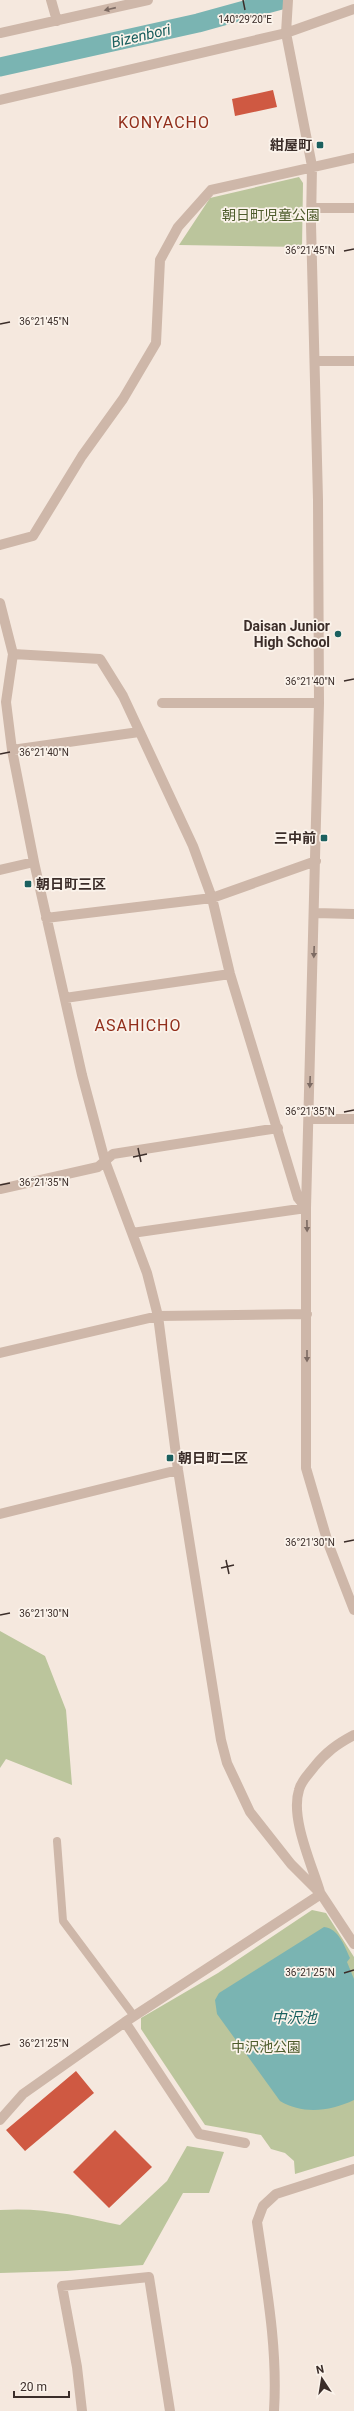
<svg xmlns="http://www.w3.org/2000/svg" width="354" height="2411" font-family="Roboto,'Noto Sans JP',sans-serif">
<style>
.green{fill:#bbc59c}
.water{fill:#7ab4b2}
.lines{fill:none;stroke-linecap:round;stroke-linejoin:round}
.canal{stroke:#7ab4b2;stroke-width:19}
.building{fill:#cf5942}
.service{stroke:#ceb7a9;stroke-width:8}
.minor{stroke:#ceb7a9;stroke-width:10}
.tertiary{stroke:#ceb7a9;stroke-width:10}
.oneway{fill:#7d6b63}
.ticks{fill:none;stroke:#3b2d29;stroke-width:1.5}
.poi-dot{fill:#1b605f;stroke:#fbf3eb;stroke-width:1.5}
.labels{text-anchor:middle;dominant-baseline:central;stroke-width:3.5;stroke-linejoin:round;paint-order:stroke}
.poi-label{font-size:14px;font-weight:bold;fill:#3b2d29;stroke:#fbf3eb;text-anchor:end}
.park-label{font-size:14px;fill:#4d5b2b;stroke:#fbf3eb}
.water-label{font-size:15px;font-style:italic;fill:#1b605f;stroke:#fbf3eb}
.quarter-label{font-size:16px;letter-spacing:1px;fill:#912e1b;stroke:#fbf3eb}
.ticks-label{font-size:10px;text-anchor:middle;fill:#3b2d29;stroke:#fbf3eb;stroke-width:3.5;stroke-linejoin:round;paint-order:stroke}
</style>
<rect width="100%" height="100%" fill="#f5e8de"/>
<!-- green -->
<path class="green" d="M299,177L303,183L302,247L179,245L210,198Z
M0,1631L45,1656L66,1710L72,1785L6,1759L0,1768Z
M312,1910L326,1913L354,1957V2156L295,2174L294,2161L285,2153L271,2149L261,2135L205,2125L141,2029V2018L218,1973Z
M187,2146L224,2152L209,2193H183L143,2265L67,2271L0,2273V2210C44,2207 78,2216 120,2225L167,2181Z"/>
<!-- water -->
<path class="water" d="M324,1927C339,1929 344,1945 350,1958L347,1962L354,1979V2100C331,2111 303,2115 280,2101L217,2014L215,2000L219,1993Z"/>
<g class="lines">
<!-- canal -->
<path class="canal" d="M0,67L198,23L281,0"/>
</g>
<!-- building -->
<path class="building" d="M273,90L277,107L235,116L232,99Z
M76,2071L94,2093L25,2151L6,2130Z
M115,2130L152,2167L109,2208L73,2172Z"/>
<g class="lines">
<!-- service -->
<path class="service" d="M57,1841L63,1921L134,2016"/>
<!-- minor -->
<path class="minor" d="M51,0L57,21
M288,0L286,33L312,166L311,224L318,500L319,703L306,1208V1468L328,1543L354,1610
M0,33L148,0
M286,33L354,9
M311,208H354
M315,361H354
M0,545L33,536L82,456L123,399L156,343L160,260L178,227L211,190L354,158
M0,603L13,654L6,702L12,750L34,862L82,1075L105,1161L147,1273L158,1316L178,1470L221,1740L227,1763L250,1812L291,1864L321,1894L354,1944
M13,654L100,659L123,696L193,846L212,898L230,974L298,1198L306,1208L132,1233
M162,703H319
M12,750L139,732
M0,870L34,862
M315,913L354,914
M46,918L212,898L316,861
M65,998L230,974
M309,1119H354
M0,1189L98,1167L113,1154L278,1128
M0,1353L158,1316L307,1314
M0,1514L178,1470
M320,1892C312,1865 290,1818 299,1790C301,1781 308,1775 314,1767C326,1752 337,1744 354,1735
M125,2022L199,2134L245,2143
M0,2120L23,2094L125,2022L321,1894
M82,2411L77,2367L62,2286L149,2277L170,2411
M274,2411C278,2347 266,2285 257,2222L263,2206L276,2194L354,2169"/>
<!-- tertiary -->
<path class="tertiary" d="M0,100L286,33"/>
</g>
<!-- one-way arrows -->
<defs><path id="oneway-solid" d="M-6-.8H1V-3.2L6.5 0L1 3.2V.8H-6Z"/></defs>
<g class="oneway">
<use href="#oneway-solid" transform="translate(110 9) rotate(167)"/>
<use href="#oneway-solid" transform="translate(314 952) rotate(92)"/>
<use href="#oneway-solid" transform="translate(310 1082) rotate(92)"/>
<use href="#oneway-solid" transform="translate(307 1226) rotate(89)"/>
<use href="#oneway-solid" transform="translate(307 1356) rotate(90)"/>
</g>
<!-- ticks -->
<path class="ticks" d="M243,0L245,10M344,251L354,249M0,324L10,322M344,681L354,679M0,754L10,752M344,1112L354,1110M138,1148L141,1162M133,1157L147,1154M0,1185L10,1183M344,1542L354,1540M226,1560L229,1574M221,1568L234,1565M0,1615L10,1613M344,1973L354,1970M0,2046L10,2044"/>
<!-- markers -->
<g class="poi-dot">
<rect x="316" y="141" width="8" height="8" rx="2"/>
<circle cx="338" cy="634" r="4"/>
<rect x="320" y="834" width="8" height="8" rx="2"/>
<rect x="24" y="880" width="8" height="8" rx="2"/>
<rect x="166" y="1454" width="8" height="8" rx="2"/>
</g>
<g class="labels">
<!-- poi labels -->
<g class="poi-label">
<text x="312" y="145">紺屋町</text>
<text x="330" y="626">Daisan Junior<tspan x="330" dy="16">High School</tspan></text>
<text x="316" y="838">三中前</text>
<text x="36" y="884" text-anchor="start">朝日町三区</text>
<text x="178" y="1458" text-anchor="start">朝日町二区</text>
</g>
<!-- park labels -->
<g class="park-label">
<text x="271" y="215">朝日町児童公園</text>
<text x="266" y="2047">中沢池公園</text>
</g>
<!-- water labels -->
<g class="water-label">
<text transform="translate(141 36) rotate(-13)">Bizenbori</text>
<text x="294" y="2018">中沢池</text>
</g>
<!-- quarter labels -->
<g class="quarter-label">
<text x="164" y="122">KONYACHO</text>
<text x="138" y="1025">ASAHICHO</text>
</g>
</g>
<g class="ticks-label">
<text x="245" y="23">140°29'20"E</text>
<text x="310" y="254">36°21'45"N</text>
<text x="44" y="325">36°21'45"N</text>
<text x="310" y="685">36°21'40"N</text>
<text x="44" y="756">36°21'40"N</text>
<text x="310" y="1115">36°21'35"N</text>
<text x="44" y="1186">36°21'35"N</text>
<text x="310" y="1546">36°21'30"N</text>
<text x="44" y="1617">36°21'30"N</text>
<text x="310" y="1976">36°21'25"N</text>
<text x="44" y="2047">36°21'25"N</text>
</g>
<!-- north arrow -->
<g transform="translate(322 2379) rotate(348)" stroke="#fbf3eb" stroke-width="3" paint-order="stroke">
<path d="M0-3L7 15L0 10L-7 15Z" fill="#3b2d29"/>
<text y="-6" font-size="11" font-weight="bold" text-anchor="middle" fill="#3b2d29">N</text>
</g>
<!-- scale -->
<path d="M14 2391v6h55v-6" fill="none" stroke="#3b2d29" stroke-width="2"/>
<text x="20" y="2391" font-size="12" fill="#3b2d29" stroke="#fbf3eb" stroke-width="3" paint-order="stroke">20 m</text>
</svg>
